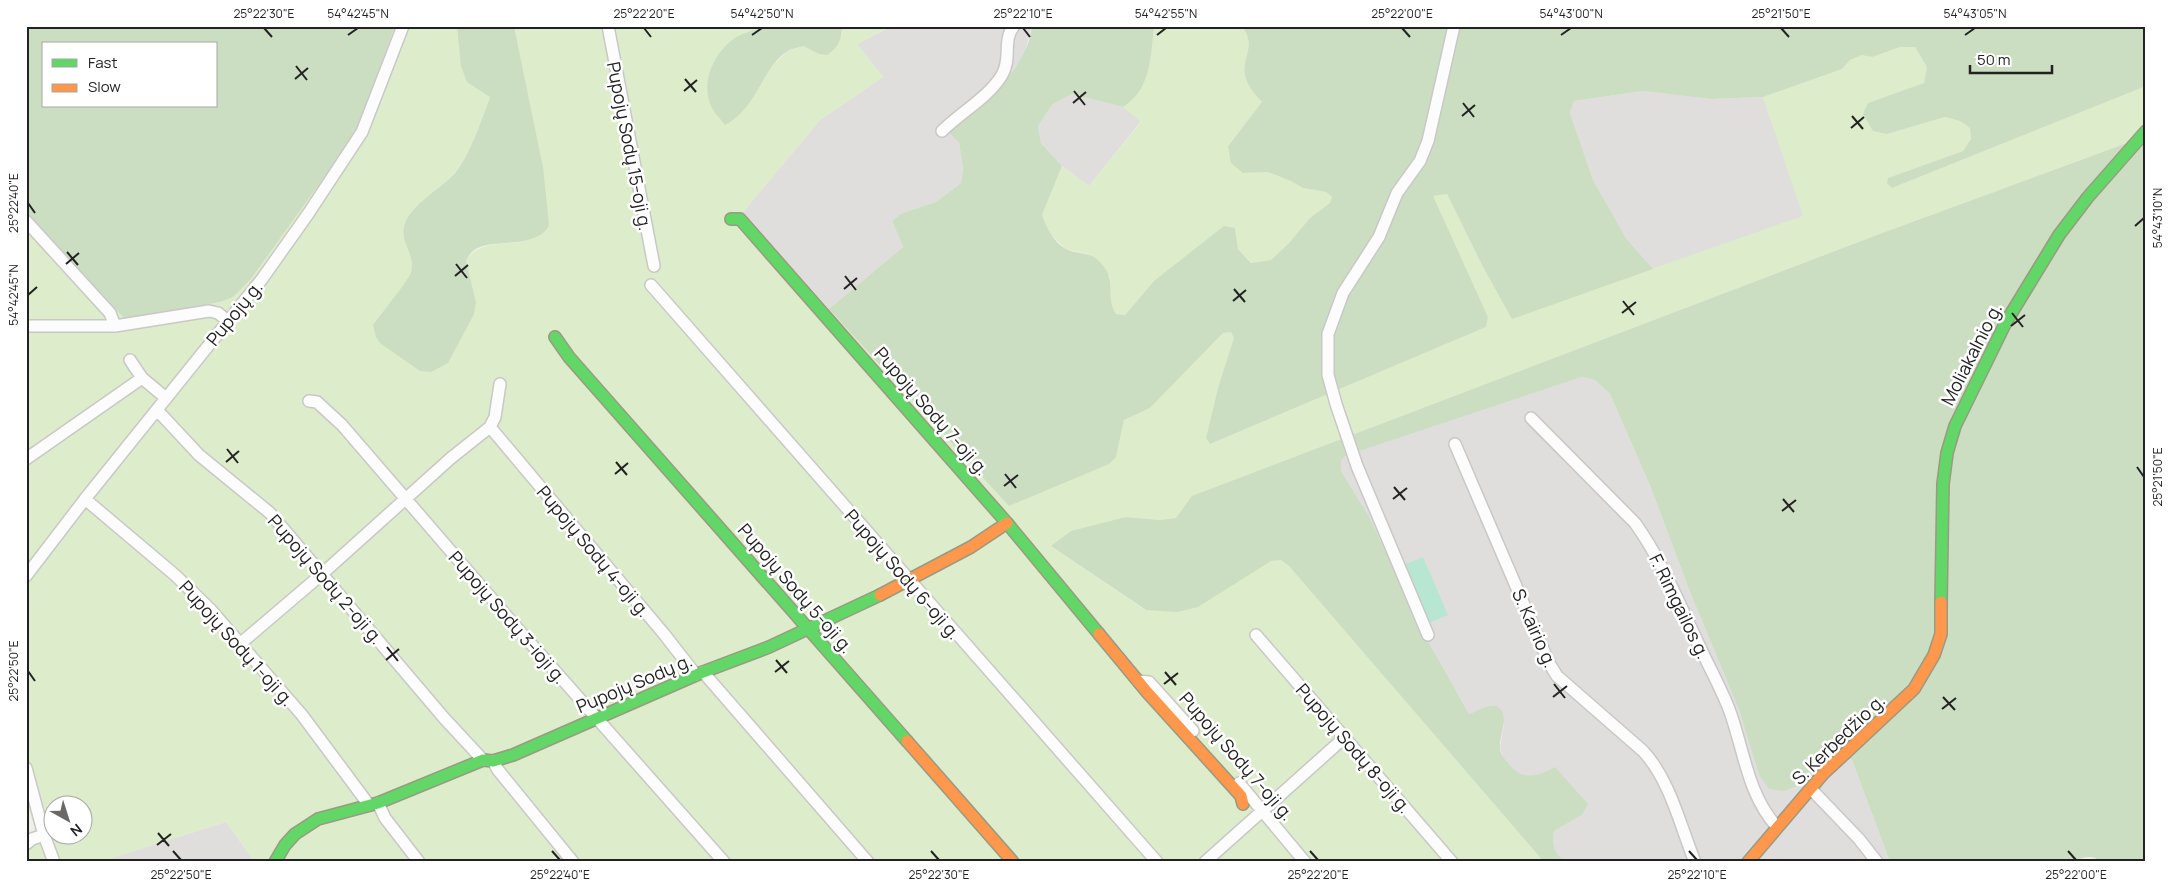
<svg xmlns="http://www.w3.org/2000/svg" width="2172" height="888" font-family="Manrope,sans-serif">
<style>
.residential{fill:#dfdedc}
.grass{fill:#ddeccb;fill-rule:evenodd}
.forest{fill:#cbdec1;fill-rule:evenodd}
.pitch{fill:#b7e6d2}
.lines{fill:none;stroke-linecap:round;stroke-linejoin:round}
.street-casing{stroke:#c9c8c7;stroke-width:14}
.fast-casing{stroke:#999a82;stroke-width:14}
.slow-casing{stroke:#999a82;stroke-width:14}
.street{stroke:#fdfcfc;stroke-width:11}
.fast{stroke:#63d668;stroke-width:11}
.slow{stroke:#ff974d;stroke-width:11}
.ticks{fill:none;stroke:#222;stroke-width:2}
.labels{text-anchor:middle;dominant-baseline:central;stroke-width:5;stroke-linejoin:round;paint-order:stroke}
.street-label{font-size:18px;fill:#222;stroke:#fff}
.neatline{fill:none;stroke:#222;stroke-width:2}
.ticks-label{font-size:12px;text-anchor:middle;fill:#222}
</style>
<rect width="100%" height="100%" fill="#f0eeeb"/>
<!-- residential -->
<path class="residential" d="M892,26H1032L1024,56L959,142L963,169L961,183L936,202L900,214L892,221L903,247L829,309L743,212L820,120L883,77L857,44Z
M1643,91L1711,99L1763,97L1804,216L1653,269L1626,238L1593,180L1570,113L1574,101Z
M1072,94L1123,107L1141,121L1089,186L1062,166L1041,143L1038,126L1052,105Z
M1582,377L1595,380L1610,394L1651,488L1690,592L1739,710L1759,775L1797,786L1832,753L1837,751L1852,760L1890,862H1566L1557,856L1552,844L1554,831L1582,815L1541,775L1523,777L1515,771L1503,757L1500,747L1504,725L1493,705L1469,714L1423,632L1369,516L1341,471V461L1345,456Z
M226,822L255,862H99Z"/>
<!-- grass -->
<path class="grass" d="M395,26H457L460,44L490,97C482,119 471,154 455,172C442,187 422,198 410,214C392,239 417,251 411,272C409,281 380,315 373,325L476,302L466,261C477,243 496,245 516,242L543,167L514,26H772L739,36L776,62L788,51L803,46L819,54L842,35V26H891L857,44L883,77L820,120L743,212L829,309L1116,457L1124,420L1150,408L1223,333L1231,332L1235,338L1218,388L1206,438L1210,444L1486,327L1488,317L1432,196L1447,194L1482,265L1603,286L1803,216L1763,97L1842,69L1850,60L1862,54L1872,57L1900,47H1915L1927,67L1925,83L1868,103L1887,134L1945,117L1960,121L1970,128L1971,139L1963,151L1888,178L1892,188L2146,86V136L1877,235L1193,496L1176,518L1160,520L1126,517L1051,546L1145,610L1271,561L1281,560L1289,566L1544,862H255L226,822L99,862H26V838L35,829L26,799V213L124,318L131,319L220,302L232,297L251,279L356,133ZM52,806H82V836H52Z
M1154,26H1241C1258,44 1241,58 1245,76C1248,87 1255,94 1263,102L1228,145L1243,173L1268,172L1291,181L1303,188L1326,192L1332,197L1330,203L1310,218L1289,243L1271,260L1252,263L1238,249L1235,228L1154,281L1125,315L1116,314L1111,307L1110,277L1089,254L1066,249L1049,233L1042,215L1062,166L1089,186L1141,122L1123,107C1151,90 1151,56 1154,26Z"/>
<!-- forest -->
<path class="forest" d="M26,26H395L356,133L251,279L233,297L220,302L131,319L124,318L26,213ZM44,44H216V106H44Z
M457,26H514L543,167L549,225C540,247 498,240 480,247C473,249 469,255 466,261L476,302L474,314L448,363L431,372L420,371L380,343L376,337L373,325C380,315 409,280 411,272C417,251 392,239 410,214C422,198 442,187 455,173C470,155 482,119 490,97L467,82L461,66Z
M772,26H842C842,39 838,48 827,55L819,54L803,46C798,48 792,48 788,51C762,66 758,108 725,125C721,119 714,113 711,106C700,81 715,50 738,36C748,31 761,29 772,26Z
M1032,26H1154C1151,56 1151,90 1123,107L1072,94L1052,105L1038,126L1041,143L1062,166L1042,215C1047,228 1053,242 1066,249C1078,255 1089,251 1099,261C1119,281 1104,295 1116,314L1125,315L1154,281L1224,226L1235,228L1238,249L1251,263L1271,260L1289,243L1310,218L1330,203L1332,197L1326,192L1303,188L1291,181L1268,172L1243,173L1231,163L1228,146L1262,102C1255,94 1248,87 1245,76C1241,58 1258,44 1241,26H2146V86L1892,188L1887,183L1888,178L1963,151L1971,139L1970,128L1960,121L1945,117L1887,134L1873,131L1863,114L1868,103L1924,83L1927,67L1915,47H1900L1872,57L1862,55L1850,60L1842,69L1763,97L1711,99L1643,91L1574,101L1570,113L1593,180L1626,238L1653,269L1512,319L1482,265L1447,194L1433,196L1488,317L1486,327L1210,444L1206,438L1218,388L1234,338L1231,332L1223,333L1150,408L1124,420L1116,457L1109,464L1009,506L829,309L903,247L892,221L900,214L936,202L961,183L963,169L959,142L948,132C980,103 1027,73 1032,26Z
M2146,136V862H2101C2093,854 2082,857 2073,862H1890L1852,760L1837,751L1832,753L1797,786L1784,791L1769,789L1759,775L1739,710L1690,592L1651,488L1610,394L1595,380L1582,377L1345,456L1341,461V471L1369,516L1423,632L1469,714C1476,712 1492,702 1498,707C1511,717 1498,737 1500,749C1501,756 1506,760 1510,765C1523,782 1539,776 1555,767L1588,804L1582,815L1554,831C1552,845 1553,853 1566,862H1544L1289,566L1281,560L1271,561L1198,607L1177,612L1146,610L1051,546L1071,531L1126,517L1160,520L1176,518L1192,496L1877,235Z"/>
<!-- pitch -->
<path class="pitch" d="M1423,557L1448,615L1429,623L1404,565Z"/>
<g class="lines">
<!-- street casing -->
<g class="street-casing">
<path id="street" d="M608,26L654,266
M942,131C961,112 988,98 1002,75C1012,59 1002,40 1014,26
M26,221L110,313L115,326
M651,285L1157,862
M26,326H115L209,311L218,313L228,321
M130,360L142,378L166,398
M309,401L317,402L342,425L517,628L724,862
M157,410L199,455L270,513L444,718L483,760
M1531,418L1635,523C1661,559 1679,603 1698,643C1708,665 1720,686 1729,709C1744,749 1747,794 1777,827
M490,427L664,634L696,675
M1455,444L1549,663L1557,676L1643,751C1670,780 1680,825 1695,862
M26,459L142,378
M85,499L175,575L211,610L302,715L369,805
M26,576L85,499L262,279L308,214L362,132L403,26
M1256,635L1452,862
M1428,635L1357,466L1336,404L1328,375V334L1343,293L1379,237L1397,193L1420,161L1428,141L1454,26
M241,643L322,574L451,458L490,427L495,417L500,384
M703,672L868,862
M1138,681L1149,682L1193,731
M493,761L498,770L573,862
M26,768L44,835L54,862
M1239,783L1305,862
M1811,789L1859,839L1877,862
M378,803L385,818L419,862
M26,844L32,839L44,835
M1205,862L1344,738"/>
</g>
<!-- fast casing -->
<g class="fast-casing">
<path id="fast" d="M731,219H740L1007,523L1099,634
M555,337L569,357L907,741
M1941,602L1943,484L1947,453L1955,426L2006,322L2059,235L2088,197L2146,131
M275,862L285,845L295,834L318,819L378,803L483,760L493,761L513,755L703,672L769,647L880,595"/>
</g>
<!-- slow casing -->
<g class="slow-casing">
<path id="slow" d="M880,595L971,547L1007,523
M1099,634L1147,692L1241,796L1243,804
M907,741L1013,862
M1748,862L1823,774L1914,689L1934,655L1941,634V602"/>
</g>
<!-- street -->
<use href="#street" class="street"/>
<!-- fast -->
<use href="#fast" class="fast"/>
<!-- slow -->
<use href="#slow" class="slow"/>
</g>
<!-- ticks -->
<path class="ticks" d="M264,28L272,37M644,28L651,37M1023,28L1030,37M1402,28L1410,37M1781,28L1789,37M348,35L358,28M752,35L762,28M1157,35L1166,28M1561,35L1571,28M1965,35L1975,28M296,66L307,80M295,79L308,68M685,79L696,92M684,91L697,80M1074,91L1085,105M1073,103L1086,92M1463,103L1474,117M1462,116L1475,105M1852,116L1863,129M1851,128L1864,117M28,203L35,213M2135,226L2144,218M67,252L78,265M66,264L79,253M456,264L467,278M455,276L468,265M845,276L856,290M844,289L857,278M1234,289L1245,302M28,295L37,287M1233,301L1246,290M1623,301L1634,315M1622,313L1636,302M2012,313L2023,327M2011,326L2025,315M227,449L238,463M226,462L239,451M616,462L627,475M2137,467L2144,477M615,474L628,463M1005,474L1016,488M1004,486L1018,475M1394,487L1405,500M1393,499L1407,488M1783,499L1794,512M1782,511L1796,500M387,647L398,661M386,660L399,649M776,660L787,673M28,671L35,681M775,672L789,661M1165,672L1176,685M1164,684L1178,673M1554,684L1565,698M1553,697L1567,686M1943,697L1955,710M1942,709L1956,698M158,833L169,846M157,845L171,834M173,851L181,860M552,851L560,860M931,851L939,860M1310,851L1318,860M1689,851L1697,860M2068,851L2076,860"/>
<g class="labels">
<!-- street labels -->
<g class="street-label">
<text transform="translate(630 146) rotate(79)">Pupojų Sodų 15-oji g.</text>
<text transform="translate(234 313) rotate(-51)">Pupojų g.</text>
<text transform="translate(1971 354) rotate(-63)">Moliakalnio g.</text>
<text transform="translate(932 411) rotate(49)">Pupojų Sodų 7-oji g.</text>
<text transform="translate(594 551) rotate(50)">Pupojų Sodų 4-oji g.</text>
<text transform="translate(903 574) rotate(49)">Pupojų Sodų 6-oji g.</text>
<text transform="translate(326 579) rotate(49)">Pupojų Sodų 2-oji g.</text>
<text transform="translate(796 588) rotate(49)">Pupojų Sodų 5-oji g.</text>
<text transform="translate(1680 606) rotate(64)">F. Rimgailos g.</text>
<text transform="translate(508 617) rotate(49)">Pupojų Sodų 3-ioji g.</text>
<text transform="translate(1535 628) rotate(66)">S. Kairio g.</text>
<text transform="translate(237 643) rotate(48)">Pupojų Sodų 1-oji g.</text>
<text transform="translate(634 683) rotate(-23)">Pupojų Sodų g.</text>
<text transform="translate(1838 739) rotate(-44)">S. Kerbedžio g.</text>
<text transform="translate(1354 748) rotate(49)">Pupojų Sodų 8-oji g.</text>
<text transform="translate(1237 756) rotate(49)">Pupojų Sodų 7-oji g.</text>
</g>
</g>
<!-- border -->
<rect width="2172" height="888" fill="none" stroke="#ffffff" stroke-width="55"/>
<!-- legend -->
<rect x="42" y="42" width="175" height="65" fill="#ffffff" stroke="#a7a7a7"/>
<rect x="52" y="59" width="25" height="8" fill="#63d668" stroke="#a7a7a7"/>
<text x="88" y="68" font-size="15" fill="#222222">Fast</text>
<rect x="52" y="84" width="25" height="8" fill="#ff974d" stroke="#a7a7a7"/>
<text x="88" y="92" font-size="15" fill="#222222">Slow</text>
<!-- north arrow -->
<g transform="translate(68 820) rotate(141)"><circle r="24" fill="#ffffff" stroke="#a7a7a7"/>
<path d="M0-4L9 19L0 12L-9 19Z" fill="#6a6968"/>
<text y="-8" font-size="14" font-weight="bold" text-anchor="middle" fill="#222222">N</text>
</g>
<!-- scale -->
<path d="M1970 65v8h82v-8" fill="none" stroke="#222222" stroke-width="2.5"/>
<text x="1977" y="65" font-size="15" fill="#222222" stroke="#ffffff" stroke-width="4" paint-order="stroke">50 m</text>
<rect x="28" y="28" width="2116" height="832" class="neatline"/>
<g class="ticks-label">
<text x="264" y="18">25°22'30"E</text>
<text x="358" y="18">54°42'45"N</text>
<text x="644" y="18">25°22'20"E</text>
<text x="762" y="18">54°42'50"N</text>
<text x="1023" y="18">25°22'10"E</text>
<text x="1166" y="18">54°42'55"N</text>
<text x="1402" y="18">25°22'00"E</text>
<text x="1571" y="18">54°43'00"N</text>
<text x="1781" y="18">25°21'50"E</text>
<text x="1975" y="18">54°43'05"N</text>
<text transform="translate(14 203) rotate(-90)" y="4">25°22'40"E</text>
<text transform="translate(2158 218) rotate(-90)" y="4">54°43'10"N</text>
<text transform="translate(14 295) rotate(-90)" y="4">54°42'45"N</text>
<text transform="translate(2158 477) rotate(-90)" y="4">25°21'50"E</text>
<text transform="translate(14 671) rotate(-90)" y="4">25°22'50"E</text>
<text x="181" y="879">25°22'50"E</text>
<text x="560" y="879">25°22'40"E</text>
<text x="939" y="879">25°22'30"E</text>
<text x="1318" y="879">25°22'20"E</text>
<text x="1697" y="879">25°22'10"E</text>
<text x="2076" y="879">25°22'00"E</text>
</g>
</svg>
